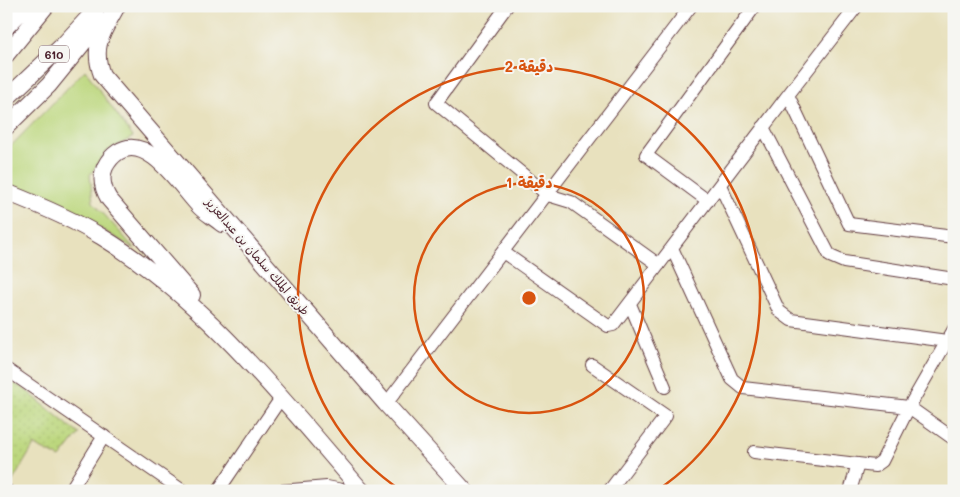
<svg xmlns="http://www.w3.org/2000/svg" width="960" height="497" font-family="Mali,'Playpen Sans Arabic',sans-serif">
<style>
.green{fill:#bcd77d;stroke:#837b54}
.park{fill:url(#park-dots);stroke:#837b54}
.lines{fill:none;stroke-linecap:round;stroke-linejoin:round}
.minor-casing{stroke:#623c41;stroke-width:14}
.major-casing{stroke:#623c41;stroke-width:18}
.minor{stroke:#fff;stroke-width:12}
.major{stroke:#fff;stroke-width:16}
.ring{fill:none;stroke:#d8530f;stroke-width:2.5}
.labels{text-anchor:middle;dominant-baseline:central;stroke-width:4;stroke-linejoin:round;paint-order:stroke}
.shield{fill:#f6f6f2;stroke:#7e6067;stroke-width:1}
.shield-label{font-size:11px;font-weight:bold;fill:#4a1f2b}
.street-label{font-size:12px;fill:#4a1f2b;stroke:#f6f6f2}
.centre{fill:#d8530f;stroke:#f6f6f2;stroke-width:2.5}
.ring-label{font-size:15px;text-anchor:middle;font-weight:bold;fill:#d8530f;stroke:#f6f6f2;stroke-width:4;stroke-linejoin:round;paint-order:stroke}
</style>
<defs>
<pattern id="park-dots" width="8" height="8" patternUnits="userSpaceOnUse" patternTransform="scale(1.25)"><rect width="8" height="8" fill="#bcd77d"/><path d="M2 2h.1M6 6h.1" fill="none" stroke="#a3b86c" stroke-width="1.8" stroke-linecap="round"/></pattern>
</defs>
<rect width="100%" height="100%" fill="#f6f6f2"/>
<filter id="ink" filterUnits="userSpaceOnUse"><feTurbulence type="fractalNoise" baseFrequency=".02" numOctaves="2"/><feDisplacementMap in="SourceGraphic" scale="10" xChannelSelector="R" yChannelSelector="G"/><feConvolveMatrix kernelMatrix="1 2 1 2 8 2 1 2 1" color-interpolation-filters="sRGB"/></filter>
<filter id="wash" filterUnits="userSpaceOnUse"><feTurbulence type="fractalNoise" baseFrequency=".0096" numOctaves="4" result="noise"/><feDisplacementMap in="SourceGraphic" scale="20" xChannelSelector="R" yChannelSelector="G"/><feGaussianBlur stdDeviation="1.12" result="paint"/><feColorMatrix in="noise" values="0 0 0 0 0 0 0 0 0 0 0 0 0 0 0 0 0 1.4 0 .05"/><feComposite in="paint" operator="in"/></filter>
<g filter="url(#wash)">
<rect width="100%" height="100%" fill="#e8e1be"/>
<!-- green -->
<path class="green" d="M85,70L133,137L106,152L90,175L93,202L135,249L86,220L6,186V151Z"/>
<!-- park -->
<path class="park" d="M6,379L23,388L79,434L60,458L34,445L12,482L6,467Z"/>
</g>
<g filter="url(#ink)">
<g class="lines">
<!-- minor casing -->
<g class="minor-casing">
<path id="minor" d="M507,6L436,103L548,195L571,202L659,265
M857,6L788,95L849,224L954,237
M763,127L830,256L844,262L954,279
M720,185L779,311L791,320L947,341L952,344
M708,201L646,155L755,6
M672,248L732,379L743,388L909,407L954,329
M503,252L608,326L613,325L788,95
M630,304L665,387
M592,365L666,416L609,491
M6,369L183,491
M386,404L691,6
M754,452L875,466L882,461L909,407L954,439
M6,490L7,491
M70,491L104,436
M218,491L281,398
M280,491L327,487L347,491
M850,491L858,464"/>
</g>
<!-- major casing -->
<g class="major-casing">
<path id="major" d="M117,6C103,32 91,46 102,75L386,404L465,491
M6,27L27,6
M6,55L46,6
M6,99L64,44L99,6
M6,127L49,85L101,21
M6,192C39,205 72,219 102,237C206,301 283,400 362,491
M192,295L109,199C103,189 100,178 105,167C108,161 112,156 118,152C148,132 182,189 200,207C206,213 215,218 222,224"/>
</g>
<!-- minor -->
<use href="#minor" class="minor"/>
<!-- major -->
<use href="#major" class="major"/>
</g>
</g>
<!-- distance rings -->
<g class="ring">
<circle cx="529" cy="298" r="115"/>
<path d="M402 491A231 231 0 1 1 656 491"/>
</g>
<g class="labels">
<!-- shield labels -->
<rect class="shield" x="39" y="45.5" width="30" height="17" rx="4"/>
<g class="shield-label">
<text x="54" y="54">610</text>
</g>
<!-- street labels -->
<g class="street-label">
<text transform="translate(258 256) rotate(49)">طريق الملك سلمان بن عبدالعزيز</text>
</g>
</g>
<circle cx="529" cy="298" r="8" class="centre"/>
<g class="ring-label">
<text x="529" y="72">2 دقيقة</text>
<text x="529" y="188">1 دقيقة</text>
</g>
<!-- margin -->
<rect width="960" height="497" fill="none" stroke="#f6f6f2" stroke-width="25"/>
</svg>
